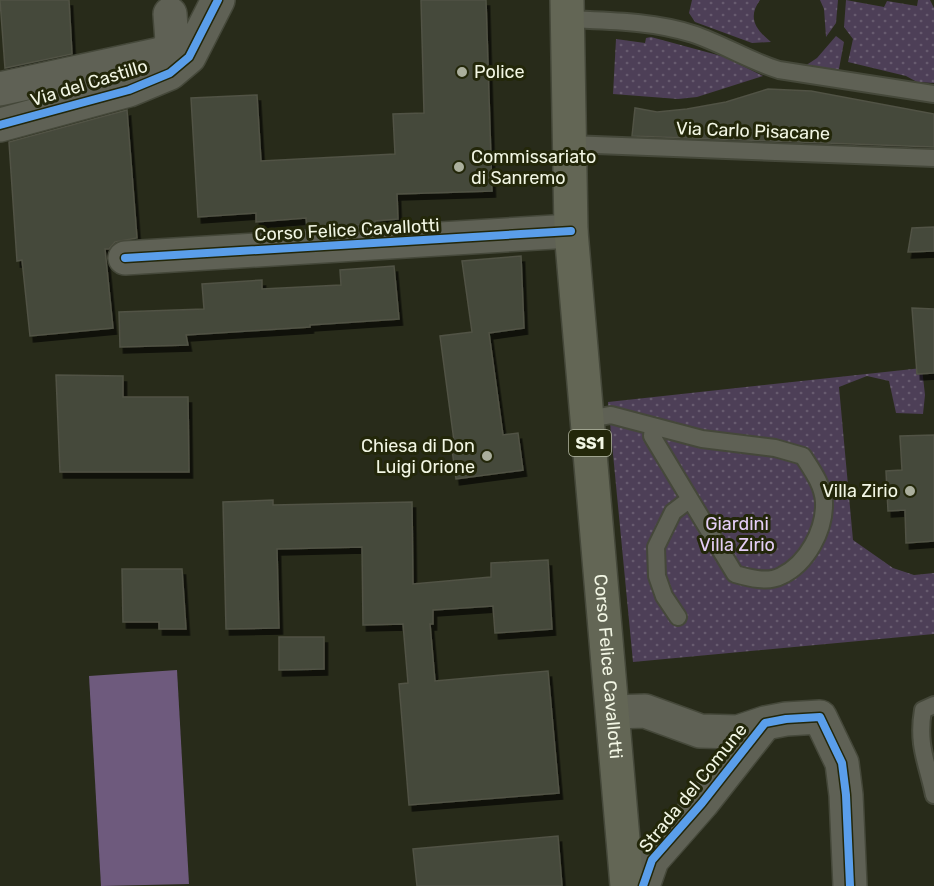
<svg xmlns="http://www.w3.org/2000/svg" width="934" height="886" font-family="Rubik,sans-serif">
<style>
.garden{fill:url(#garden-dots)}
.water{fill:#6e5a7d}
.building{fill:#45483b;stroke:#515345;stroke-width:1.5;filter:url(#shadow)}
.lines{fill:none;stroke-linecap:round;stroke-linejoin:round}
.service-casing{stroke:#45483a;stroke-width:20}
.minor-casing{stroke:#45483a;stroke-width:36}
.primary-casing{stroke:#45483a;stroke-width:36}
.service{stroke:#5f6155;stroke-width:16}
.minor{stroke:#5f6155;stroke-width:33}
.primary{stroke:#636655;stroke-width:33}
.cycleway-casing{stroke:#23270a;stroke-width:11}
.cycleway{stroke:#5a9eea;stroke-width:8}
.poi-dot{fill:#abaf9d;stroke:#23270a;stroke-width:2}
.labels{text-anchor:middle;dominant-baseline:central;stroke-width:6;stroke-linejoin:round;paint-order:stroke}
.shield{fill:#23270a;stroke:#b4b8a3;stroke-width:1.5}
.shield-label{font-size:16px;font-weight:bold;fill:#f2f6e4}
.poi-label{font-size:18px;fill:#f2f6e4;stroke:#23270a;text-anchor:start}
.street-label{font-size:18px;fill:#f2f6e4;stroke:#23270a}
.park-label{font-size:18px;fill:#e4cef6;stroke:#23270a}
</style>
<defs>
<pattern id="garden-dots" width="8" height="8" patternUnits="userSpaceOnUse" patternTransform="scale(1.5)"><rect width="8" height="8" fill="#4d3f57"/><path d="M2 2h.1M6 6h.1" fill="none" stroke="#675b6f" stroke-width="1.8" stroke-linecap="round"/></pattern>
<filter id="shadow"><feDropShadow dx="3.5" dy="6" stdDeviation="0" flood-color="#0009"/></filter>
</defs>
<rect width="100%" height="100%" fill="#282b1a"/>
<!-- garden -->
<path class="garden" d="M692,0H760C747,18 756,30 771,42L752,43L695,22L689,13Z
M820,0H838L836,23L826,37L824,9Z
M846,0L884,7L887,1L917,6L918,0H930L934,8V83L917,82L906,76L848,62L853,39L844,27Z
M836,36L844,42L838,74L802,68L817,58Z
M651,37L725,57L763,76L697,97L678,99L613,94L616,39L645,43L646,38Z
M922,368L925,395L923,414L896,413L889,381L867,376L839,387L853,540L893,568L914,575L934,573V634L633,662L608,402Z"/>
<!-- water -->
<path class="water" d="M177,670L189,884L101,886L89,676Z"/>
<!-- building -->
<path class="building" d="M0,0H69L72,54L5,68Z
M421,0H486L492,191L397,194L398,219L375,221V224L307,228L306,218L256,222V213L198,217L191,98L257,95L261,161L395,154L393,114L424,113Z
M768,89L811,91L934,114V147L632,136L635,108L657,112L687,109L726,102Z
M127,110L137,238L115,242L109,249H105L113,328L30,336L22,260L17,261L9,142Z
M934,227V251L908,252L912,228Z
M521,256L524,328L489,333L503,435L518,433L523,470L456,479L451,442L454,441L440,336L472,332L462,261Z
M394,266L399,319L310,325V327L186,335L188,345L120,347L119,312L204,309L202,284L262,280V289L341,285L340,270Z
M912,308L934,309V373L917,374Z
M56,375L123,376V397H188L189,472H60Z
M934,435V541L906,543L905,510L888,511L886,471L902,470L900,436Z
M273,500V505L412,502L413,584L491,577V563L548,560L552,629L495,633L493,606L433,610V624H430L435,681L548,671L559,793L409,805L399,684L408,683L403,624L363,625L362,547L277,549L279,628L226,629L223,502Z
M122,569H182L186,629H159V622H123Z
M279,637H324V669L279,670Z
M558,836L562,886H417L413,849Z"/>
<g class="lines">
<!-- service casing -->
<g class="service-casing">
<path id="service" d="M568,19C609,21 653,21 693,34C723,44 749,61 779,70L934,94
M570,144L934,158
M588,419L611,415L702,439L775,448L803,456C812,470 823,485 824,502C825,530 807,564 781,576C768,583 749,578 735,574L652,436L653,427
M678,617L664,596L657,576L656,547L673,512L690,499
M934,705L923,710C917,745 927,762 934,795"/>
</g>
<!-- minor casing -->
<g class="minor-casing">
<path id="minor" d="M0,89L165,53L172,41L170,14
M0,125L129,90L170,73L189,57L218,0
M125,258L571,231
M614,712L645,711L700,731L738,732L765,723
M643,886L652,860L702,803L765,723L786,719L820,717L842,763L846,795L850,886"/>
</g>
<!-- primary casing -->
<g class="primary-casing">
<g id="primary">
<path id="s1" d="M567,0L571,231L627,886"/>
</g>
</g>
<!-- service -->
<use href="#service" class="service"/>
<!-- minor -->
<use href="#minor" class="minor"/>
<!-- primary -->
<use href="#primary" class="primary"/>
<!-- cycleway casing -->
<g class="cycleway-casing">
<path id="cycleway" d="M0,125L129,90L170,73L189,57L218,0
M125,258L571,231
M643,886L652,860L702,803L765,723L786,719L820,717L842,763L846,795L850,886"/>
</g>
<!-- cycleway -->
<use href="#cycleway" class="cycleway"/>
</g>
<!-- markers -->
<g class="poi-dot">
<circle cx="462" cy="72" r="6"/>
<circle cx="459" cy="167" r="6"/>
<circle cx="487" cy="456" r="6"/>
<circle cx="910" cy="491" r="6"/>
</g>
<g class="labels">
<!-- shield labels -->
<rect class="shield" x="569" y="430" width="42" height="26" rx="4.5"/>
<g class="shield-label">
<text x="590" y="443">SS1</text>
</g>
<!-- poi labels -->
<g class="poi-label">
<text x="474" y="72">Police</text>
<text x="471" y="157">Commissariato<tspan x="471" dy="21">di Sanremo</tspan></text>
<text x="475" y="446" text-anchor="end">Chiesa di Don<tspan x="475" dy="21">Luigi Orione</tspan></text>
<text x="898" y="491" text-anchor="end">Villa Zirio</text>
</g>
<!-- street labels -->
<g class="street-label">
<text transform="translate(89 83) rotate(-17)">Via del Castillo</text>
<text transform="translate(753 131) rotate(2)">Via Carlo Pisacane</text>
<text transform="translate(347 230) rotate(-3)">Corso Felice Cavallotti</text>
<text stroke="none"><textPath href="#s1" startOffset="668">Corso Felice Cavallotti</textPath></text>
<text transform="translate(693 788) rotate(-51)">Strada del Comune</text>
</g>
<!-- park labels -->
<g class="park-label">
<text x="737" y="524">Giardini<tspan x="737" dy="21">Villa Zirio</tspan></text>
</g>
</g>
</svg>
